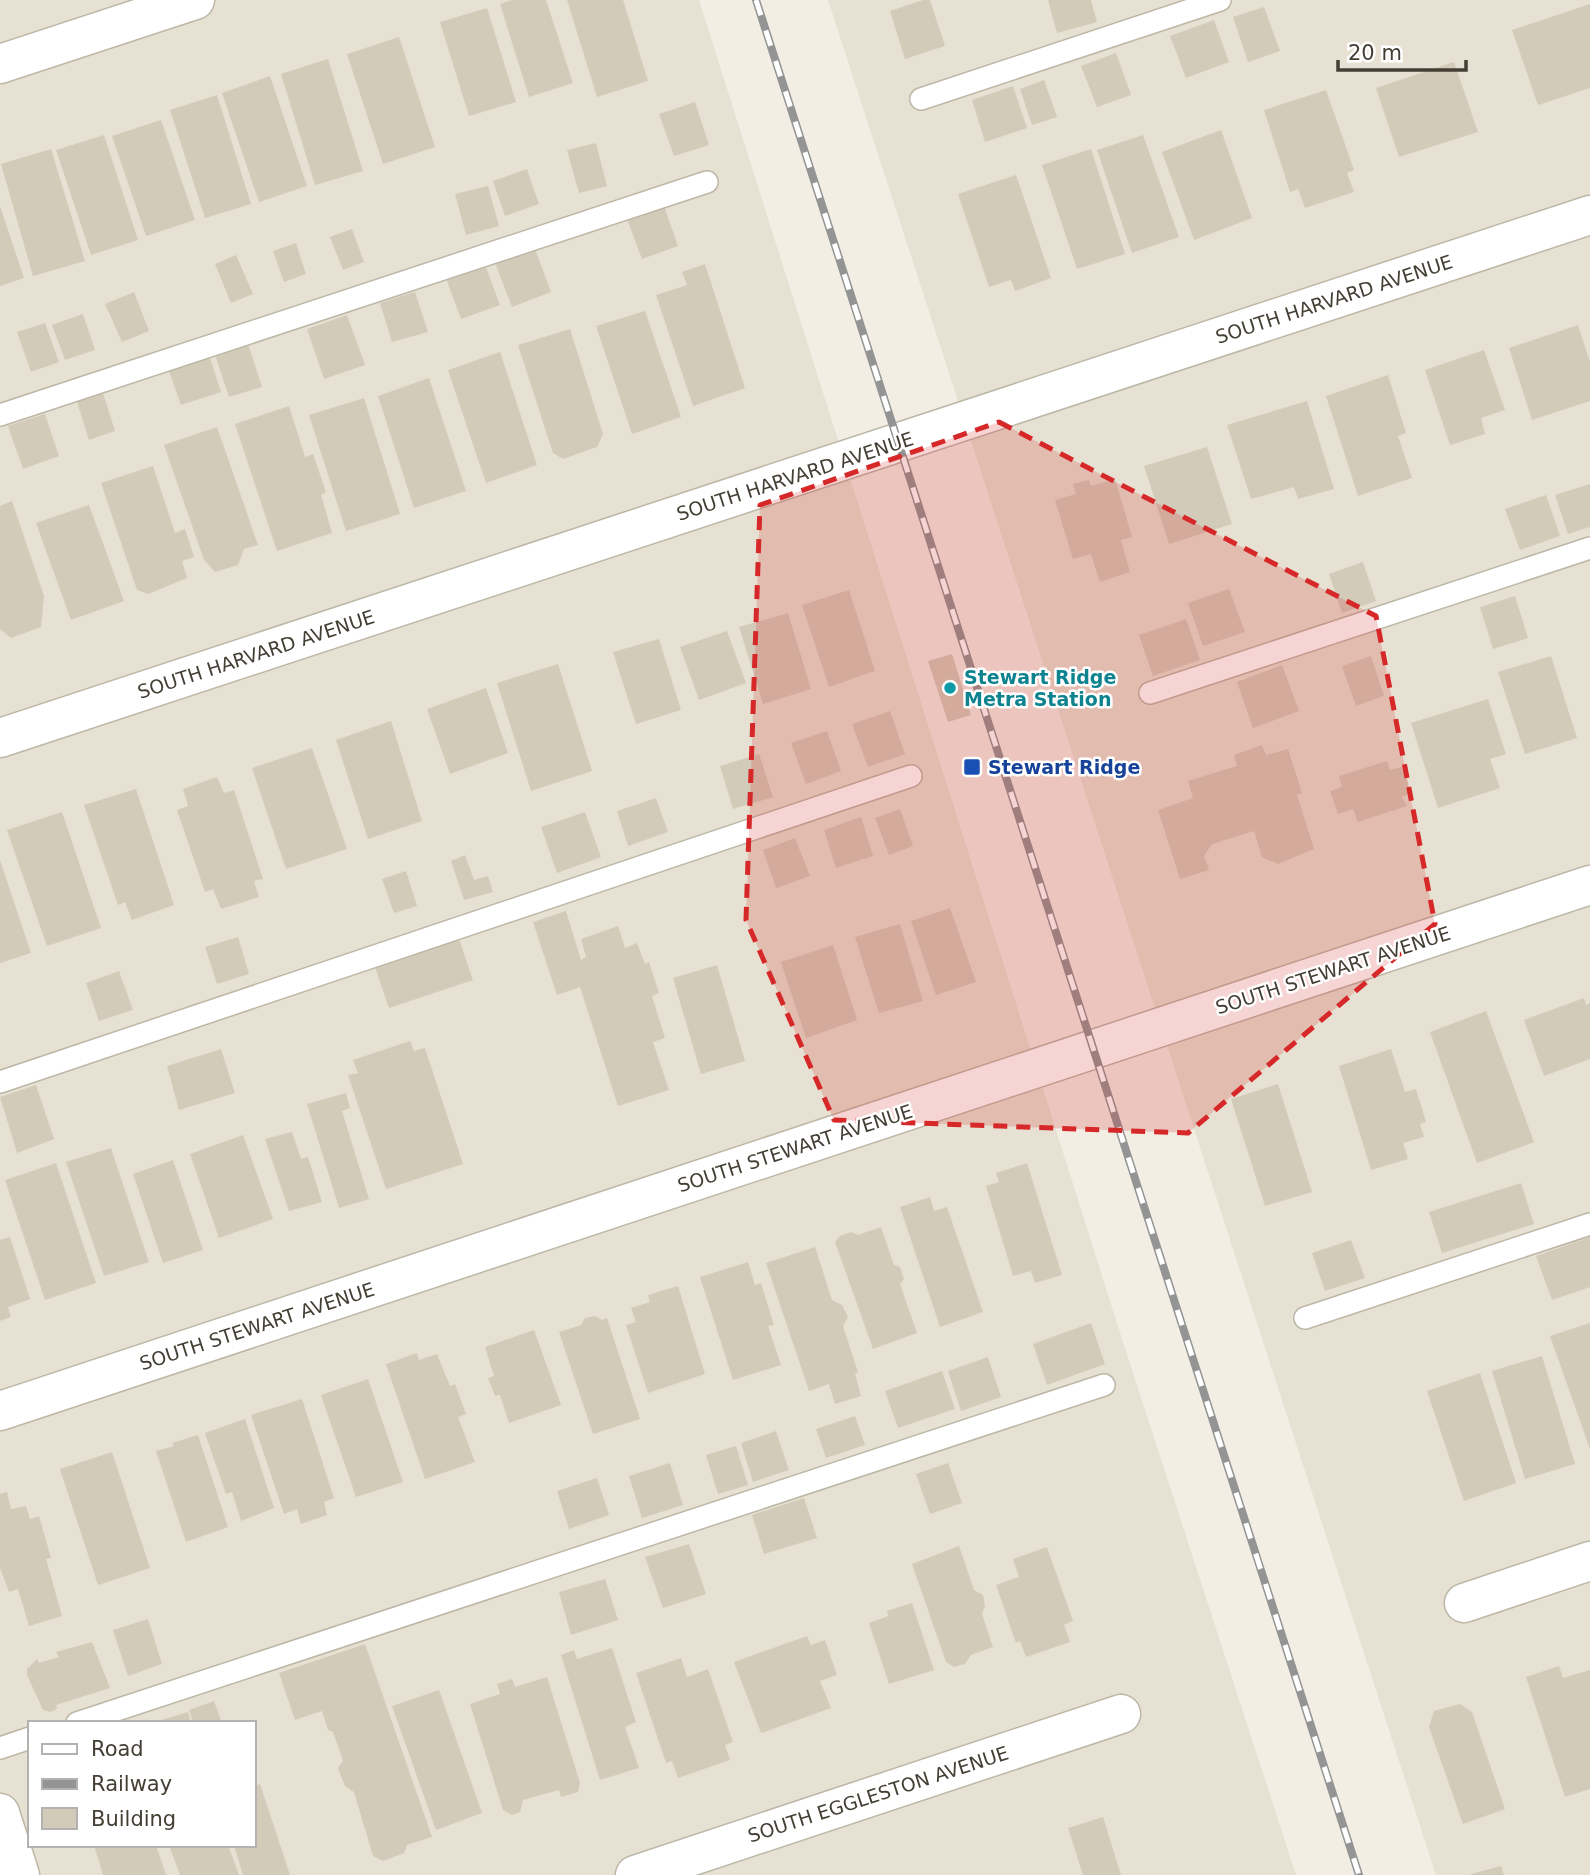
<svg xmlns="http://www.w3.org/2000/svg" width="1590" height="1875" font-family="'DejaVu Sans',sans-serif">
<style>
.residential{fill:#e6e1d2;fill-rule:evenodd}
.building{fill:#d3cbba}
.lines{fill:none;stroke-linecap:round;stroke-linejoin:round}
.lane-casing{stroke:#bdb7a7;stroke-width:24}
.street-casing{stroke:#bdb7a7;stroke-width:41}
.lane{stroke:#fff;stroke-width:21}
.street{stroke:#fff;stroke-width:38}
.rail-casing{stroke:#949494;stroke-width:8}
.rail{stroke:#fff;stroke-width:5;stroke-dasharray:16;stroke-linecap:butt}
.marked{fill:#d62828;fill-opacity:0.2;stroke:#d62828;stroke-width:5;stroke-dasharray:14 9;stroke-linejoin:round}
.culture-dot{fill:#0f9aa8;stroke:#fff;stroke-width:2.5}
.transit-dot{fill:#1a4fb4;stroke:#fff;stroke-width:2.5}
.labels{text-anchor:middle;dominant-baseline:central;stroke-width:5;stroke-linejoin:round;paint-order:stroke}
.street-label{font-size:19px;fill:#443f34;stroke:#fff}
.culture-label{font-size:19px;font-weight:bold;fill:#0d838f;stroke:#fff;text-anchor:start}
.transit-label{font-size:19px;font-weight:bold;fill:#164399;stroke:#fff;text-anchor:start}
</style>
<rect width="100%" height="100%" fill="#f2eee4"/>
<!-- residential -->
<path class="residential" d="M0,0H699L1122,1339L1296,1875H0ZM30,1723H254V1845H30Z
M828,0H1590V1875H1436Z"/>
<!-- building -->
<path class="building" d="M512,0H546L573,83L529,97L500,4Z
M567,0H623L648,81L597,97Z
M923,0H930L945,46L905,59L890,11Z
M1048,0H1091L1097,22L1057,33Z
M1590,4V88L1538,105L1512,30Z
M1264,7L1280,51L1248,62L1233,17Z
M487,8L516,102L469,116L440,22Z
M1214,20L1229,62L1186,78L1170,36Z
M399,37L435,147L383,164L347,54Z
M1116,53L1131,95L1097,107L1081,66Z
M328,59L363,171L315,185L281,74Z
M1454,62L1478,132L1399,157L1376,88Z
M270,76L307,186L259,202L222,93Z
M1044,80L1057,117L1032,125L1020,89Z
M1013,86L1027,128L985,142L972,100Z
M1326,90L1354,170L1347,173L1354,192L1305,208L1298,189L1290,192L1264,110Z
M217,95L251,204L205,218L170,110Z
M695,102L709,145L674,156L659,114Z
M161,120L195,220L146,236L112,136Z
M1221,130L1252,218L1194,240L1162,152Z
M104,135L138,240L91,255L56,150Z
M1143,135L1179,237L1132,253L1097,150Z
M596,143L607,186L579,193L567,150Z
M51,149L85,261L33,276L1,164Z
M1091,149L1125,254L1077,269L1042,165Z
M527,169L539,204L505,216L493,181Z
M1016,175L1051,278L1015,291L1011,280L989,287L958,194Z
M488,186L499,226L466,235L455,194Z
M0,206L24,278L0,286Z
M664,206L678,246L642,259L627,219Z
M352,229L364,262L343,270L330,237Z
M296,243L306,274L284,282L273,251Z
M535,249L551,292L512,307L495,263Z
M236,255L253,294L231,303L215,264Z
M483,259L500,305L461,319L444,273Z
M705,264L745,388L693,406L656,295L687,285L682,272Z
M134,292L149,331L122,342L105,304Z
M415,292L428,332L392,342L380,303Z
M645,311L681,417L632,434L596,326Z
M83,314L95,350L65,360L52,325Z
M347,315L365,365L324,379L307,329Z
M45,323L59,362L31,372L17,332Z
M1578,325L1590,362V401L1532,420L1509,348Z
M570,329L603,434L597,447L563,459L553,453L518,345Z
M248,344L262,387L229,397L215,355Z
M1484,350L1505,410L1481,418L1485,434L1450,445L1425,370Z
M208,352L221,392L181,405L167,365Z
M500,352L537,465L486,483L448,370Z
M1388,375L1406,433L1398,436L1412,478L1358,496L1326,396Z
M429,378L466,491L414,508L378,396Z
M103,393L115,431L89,440L77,402Z
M364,398L400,514L346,531L309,415Z
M1307,401L1334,489L1298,499L1294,487L1251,499L1227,425Z
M289,406L305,457L313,454L326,492L321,495L332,533L277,551L235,424Z
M45,414L59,456L23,469L8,426Z
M217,427L258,545L244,549L238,565L215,572L204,560L164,445Z
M1207,447L1232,524L1169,544L1144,466Z
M153,466L175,533L185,529L194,557L182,561L187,578L148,594L137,590L101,483Z
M1115,479L1132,537L1121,540L1130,572L1100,582L1091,554L1073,559L1055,500L1076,494L1073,484L1089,480L1091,486Z
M1590,484V527L1568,534L1555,495Z
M1546,495L1560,536L1520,550L1505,509Z
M12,501L44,596L41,627L11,638L0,629V506Z
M89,505L124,601L71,620L36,523Z
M1363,562L1376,601L1342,613L1329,574Z
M1229,589L1245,632L1203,646L1188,603Z
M849,590L875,671L829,687L802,605Z
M1515,596L1528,638L1493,649L1480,607Z
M788,613L811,689L763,704L739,627Z
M1186,619L1200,660L1153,676L1139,635Z
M727,631L746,683L699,700L680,647Z
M659,639L681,710L636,724L613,652Z
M952,654L971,715L948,722L928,661Z
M1371,656L1384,696L1356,706L1342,666Z
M1551,656L1577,738L1525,754L1498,672Z
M558,664L592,771L531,791L497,683Z
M1282,665L1299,711L1253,728L1237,682Z
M486,688L508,753L450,774L427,709Z
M1488,699L1506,754L1490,759L1500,788L1438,808L1411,723Z
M890,711L905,754L868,767L852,724Z
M391,721L422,821L368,839L336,740Z
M827,731L841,771L806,784L791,743Z
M1262,745L1266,755L1288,749L1302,793L1297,795L1314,849L1278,864L1262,857L1254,831L1212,844L1204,856L1209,870L1180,879L1158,810L1193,798L1188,781L1237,766L1234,755Z
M312,748L347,849L286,869L252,768Z
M759,754L773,797L733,809L720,766Z
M1387,761L1390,770L1402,767L1411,793L1402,797L1407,806L1358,822L1353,809L1338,814L1330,791L1342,787L1339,776Z
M217,777L224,793L234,790L263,879L254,881L259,897L221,909L213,889L205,892L177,810L188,806L183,789Z
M136,789L174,905L132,920L125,902L118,905L84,805Z
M656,798L668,832L628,846L617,811Z
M900,809L913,846L889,855L875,818Z
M62,812L101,928L47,946L7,830Z
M585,812L601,857L557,873L541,827Z
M861,817L873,856L836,868L824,830Z
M795,838L810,876L776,888L763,850Z
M465,855L474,880L488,876L493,892L464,900L451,861Z
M0,860L31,953L0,963Z
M406,871L417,906L394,913L382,879Z
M950,908L976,982L936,995L911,921Z
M566,911L581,960L586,957L581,939L618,926L625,948L637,943L645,964L649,962L659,993L652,996L665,1038L653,1042L669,1090L618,1106L580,987L557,995L533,922Z
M900,924L923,1001L879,1013L855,937Z
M238,937L249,974L217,984L205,947Z
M459,939L473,980L389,1008L375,967Z
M833,945L857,1020L806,1038L781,962Z
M717,965L745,1061L701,1074L673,978Z
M119,971L133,1010L99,1021L86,983Z
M1584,998L1586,1005L1590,1003V1059L1544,1076L1524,1020Z
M1486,1011L1534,1142L1477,1163L1430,1032Z
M410,1041L414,1051L425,1048L463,1164L386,1189L348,1075L358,1073L353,1060Z
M221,1049L235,1093L179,1110L167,1066Z
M1391,1049L1405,1092L1416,1089L1426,1122L1420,1124L1424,1137L1403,1143L1408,1159L1371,1170L1339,1066Z
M1278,1084L1312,1192L1265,1206L1231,1099Z
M36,1085L54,1139L17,1153L0,1097Z
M346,1093L350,1108L342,1111L369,1199L339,1208L307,1104Z
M292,1132L301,1159L308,1157L322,1202L289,1211L265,1139Z
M243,1135L273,1219L219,1238L190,1154Z
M111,1148L149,1262L104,1276L66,1162Z
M173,1160L203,1250L163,1263L133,1174Z
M56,1163L96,1283L45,1300L5,1180Z
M1027,1163L1062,1275L1035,1283L1031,1271L1013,1276L986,1186L999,1182L996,1173Z
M1521,1183L1534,1224L1442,1253L1429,1212Z
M930,1197L934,1211L947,1207L983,1312L940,1327L900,1207Z
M881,1227L894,1265L900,1267L904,1279L900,1284L917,1333L873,1349L835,1242L840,1236L851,1232L858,1235Z
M10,1237L30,1299L8,1307L11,1317L0,1321V1240Z
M1590,1237V1287L1552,1300L1536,1256Z
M1351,1240L1365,1278L1325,1291L1312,1253Z
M815,1247L832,1300L842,1305L848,1317L843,1326L858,1372L855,1374L861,1396L835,1404L829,1384L809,1391L766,1263Z
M748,1262L755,1285L761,1283L774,1325L768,1326L781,1365L733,1380L700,1277Z
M678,1286L705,1374L648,1393L626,1325L636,1322L631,1308L650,1302L648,1295Z
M595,1316L602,1320L607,1318L640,1419L593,1434L559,1332L581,1325L585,1318Z
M1091,1323L1105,1364L1047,1385L1033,1344Z
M1590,1323V1449L1550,1336Z
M534,1330L561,1405L509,1423L500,1395L495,1396L488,1378L494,1376L485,1347Z
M417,1353L419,1360L437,1354L450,1386L455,1384L466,1414L458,1417L475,1462L425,1479L386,1364Z
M1542,1356L1575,1464L1525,1479L1492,1371Z
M988,1357L1001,1397L961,1411L948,1371Z
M942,1371L955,1409L898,1428L885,1391Z
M1480,1373L1516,1483L1464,1501L1427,1391Z
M368,1379L403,1482L356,1497L321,1395Z
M302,1399L334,1498L324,1502L327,1515L301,1524L297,1509L284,1514L251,1415Z
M855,1416L865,1445L826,1458L816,1429Z
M245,1419L274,1508L241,1521L232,1492L226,1494L205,1433Z
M776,1431L789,1470L753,1482L741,1443Z
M198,1435L228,1527L186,1542L156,1451L174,1446L172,1443Z
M736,1446L748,1485L718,1494L706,1455Z
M112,1452L150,1568L98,1585L60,1469Z
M670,1463L683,1505L642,1518L629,1476Z
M948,1463L962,1503L930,1514L916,1474Z
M597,1478L609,1515L569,1529L557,1491Z
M7,1492L11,1509L26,1506L30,1519L39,1516L51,1558L46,1559L62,1616L29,1626L18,1589L9,1592L0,1568V1494Z
M804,1498L817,1538L764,1554L752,1515Z
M689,1544L706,1594L663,1608L645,1557Z
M959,1546L974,1590L983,1595L985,1606L982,1614L993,1647L971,1655L965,1664L954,1667L946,1662L912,1564Z
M1047,1547L1073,1621L1064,1625L1070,1642L1026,1657L1020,1641L1016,1643L996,1585L1019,1577L1013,1559Z
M605,1579L618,1620L571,1635L559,1592Z
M912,1603L934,1670L889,1684L869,1623L888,1616L887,1611Z
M148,1619L162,1664L128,1676L113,1630Z
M807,1636L811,1645L825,1640L837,1675L820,1681L831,1708L761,1733L734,1662Z
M92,1642L110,1688L56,1705L57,1709L50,1712L43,1710L27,1675V1669L37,1659L39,1663L59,1657L56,1652Z
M365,1644L432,1837L407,1845L404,1853L383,1861L373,1856L354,1792L345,1786L338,1768L343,1761L333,1732L328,1730L322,1711L295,1720L279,1673Z
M612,1648L636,1722L625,1727L639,1768L600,1780L561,1655L574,1650L577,1659Z
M681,1658L687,1677L708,1669L733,1742L725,1745L730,1760L678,1778L672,1761L666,1763L636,1673Z
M1559,1666L1563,1678L1590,1670V1789L1565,1797L1526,1677Z
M547,1677L580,1783L578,1792L561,1797L559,1790L523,1800L520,1812L512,1815L503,1810L470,1704L500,1694L497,1684L512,1679L515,1687Z
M439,1690L482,1813L436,1830L392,1706Z
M214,1701L222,1723H193L189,1710Z
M1460,1704L1472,1712L1505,1809L1463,1824L1429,1727L1434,1711Z
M188,1712L191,1723H155V1722Z
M260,1784L290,1875H243L234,1845H254V1786Z
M1103,1817L1121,1875H1083L1068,1828Z
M94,1845H156L166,1875H103Z
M169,1845H228L239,1875H180Z
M1501,1866L1504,1875H1471V1874Z"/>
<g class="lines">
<!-- lane casing -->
<g class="lane-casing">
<path id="lane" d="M921,99L1220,0
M0,415L707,182
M1150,693L1590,548
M0,1082L911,776
M1305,1318L1590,1224
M77,1723L1104,1385
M0,1748L30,1738"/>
</g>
<!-- street casing -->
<g class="street-casing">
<path id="street" d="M0,64L195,0
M0,738L1590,215
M0,1411L1590,885
M1464,1603L1590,1561
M0,1813L20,1875
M635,1875L1121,1714"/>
</g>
<!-- lane -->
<use href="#lane" class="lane"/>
<!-- street -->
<use href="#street" class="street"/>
<!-- rail casing -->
<g class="rail-casing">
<path id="rail" d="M756,0L1359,1875"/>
</g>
<!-- rail -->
<use href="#rail" class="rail"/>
</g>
<!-- marked area -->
<path class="marked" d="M999,422L1376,616L1435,924L1188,1133L834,1120L746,920L760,505Z"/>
<!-- markers -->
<circle class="culture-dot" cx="950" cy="688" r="7"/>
<rect class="transit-dot" x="963" y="758" width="18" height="18" rx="3.5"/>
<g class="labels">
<!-- street labels -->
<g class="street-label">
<text transform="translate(1334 299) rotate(-18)">SOUTH HARVARD AVENUE</text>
<text transform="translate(795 476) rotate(-18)">SOUTH HARVARD AVENUE</text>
<text transform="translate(256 654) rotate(-18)">SOUTH HARVARD AVENUE</text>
<text transform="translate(1333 970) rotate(-18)">SOUTH STEWART AVENUE</text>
<text transform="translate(795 1148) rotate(-18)">SOUTH STEWART AVENUE</text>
<text transform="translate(257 1326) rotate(-18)">SOUTH STEWART AVENUE</text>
<text transform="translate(878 1794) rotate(-18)">SOUTH EGGLESTON AVENUE</text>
</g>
<!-- culture labels -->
<g class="culture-label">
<text x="964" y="677">Stewart Ridge<tspan x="964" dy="22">Metra Station</tspan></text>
</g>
<!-- transit labels -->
<g class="transit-label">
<text x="988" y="767">Stewart Ridge</text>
</g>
</g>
<!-- legend -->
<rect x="28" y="1721" width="228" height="126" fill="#ffffff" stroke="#b4b2ae" stroke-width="2"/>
<rect x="42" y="1744" width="35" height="10" fill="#ffffff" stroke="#b4b2ae" stroke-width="2"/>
<text x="91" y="1756" font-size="21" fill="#443f34">Road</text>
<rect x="42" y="1779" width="35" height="10" fill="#949494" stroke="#b4b2ae" stroke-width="2"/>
<text x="91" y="1791" font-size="21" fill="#443f34">Railway</text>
<rect x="42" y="1808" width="35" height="21" fill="#d3cbba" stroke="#b4b2ae" stroke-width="2"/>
<text x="91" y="1826" font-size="21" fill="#443f34">Building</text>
<!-- scale -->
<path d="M1338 60v10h128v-10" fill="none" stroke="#443f34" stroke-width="3.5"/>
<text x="1348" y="60" font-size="21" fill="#443f34" stroke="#ffffff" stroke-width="5" paint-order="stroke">20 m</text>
</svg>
